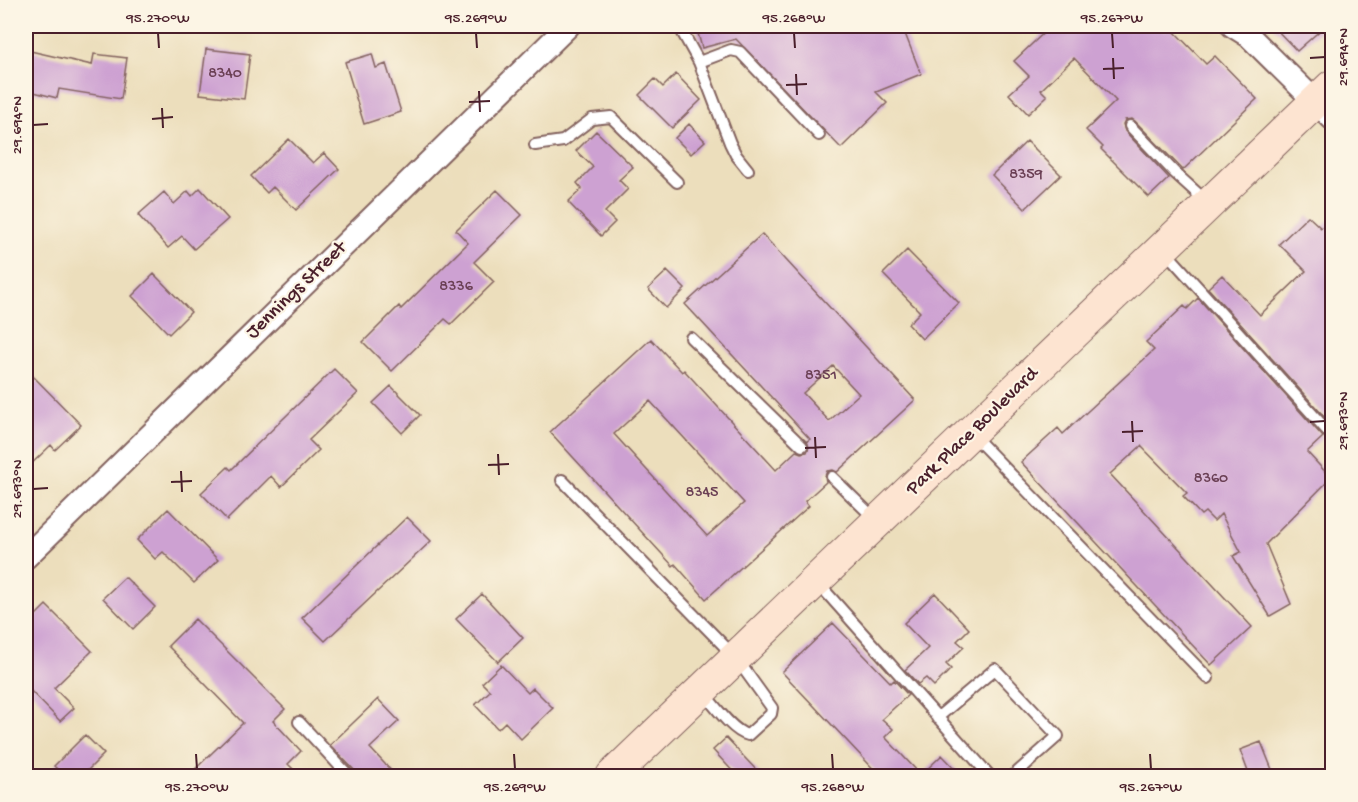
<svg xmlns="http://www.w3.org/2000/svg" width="1358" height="802" font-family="'Gochi Hand',sans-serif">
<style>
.building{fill:#cda1d2;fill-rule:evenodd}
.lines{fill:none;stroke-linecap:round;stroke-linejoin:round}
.lane-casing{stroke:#83625e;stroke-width:14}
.street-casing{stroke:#83625e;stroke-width:26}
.secondary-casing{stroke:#83625e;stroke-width:34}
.lane{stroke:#fff;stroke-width:10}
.street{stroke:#fff;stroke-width:22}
.secondary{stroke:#fde4d1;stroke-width:32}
.ticks{fill:none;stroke:#4a1f2b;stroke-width:2}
.labels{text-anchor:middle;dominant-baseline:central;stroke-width:4.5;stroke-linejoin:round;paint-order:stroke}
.number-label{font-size:16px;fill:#6b4055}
.street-label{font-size:20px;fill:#4a1f2b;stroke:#fcf5e5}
.neatline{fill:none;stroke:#4a1f2b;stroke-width:2}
.ticks-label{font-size:15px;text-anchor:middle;fill:#4a1f2b}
</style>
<rect width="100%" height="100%" fill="#fcf5e5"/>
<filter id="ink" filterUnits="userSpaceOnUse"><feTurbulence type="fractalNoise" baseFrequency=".0167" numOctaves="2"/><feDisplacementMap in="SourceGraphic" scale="12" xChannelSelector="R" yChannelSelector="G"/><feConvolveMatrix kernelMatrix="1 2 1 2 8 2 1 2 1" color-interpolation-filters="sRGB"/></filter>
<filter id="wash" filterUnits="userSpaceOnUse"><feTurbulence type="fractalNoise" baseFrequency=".008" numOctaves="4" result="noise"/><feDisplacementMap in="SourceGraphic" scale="24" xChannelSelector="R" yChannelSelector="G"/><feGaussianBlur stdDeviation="1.35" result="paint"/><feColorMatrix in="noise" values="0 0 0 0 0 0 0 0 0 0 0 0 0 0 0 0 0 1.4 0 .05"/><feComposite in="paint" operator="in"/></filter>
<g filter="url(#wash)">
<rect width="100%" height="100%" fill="#ecdebc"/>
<g id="blocks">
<!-- building -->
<path class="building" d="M696,26H902L921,74L876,92L887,103L841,148L736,39L702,48Z
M1051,26H1158L1165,32L1170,27L1206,64L1215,56L1257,99L1183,170L1135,121L1132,119L1125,120L1123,124L1125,131L1169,178L1149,197L1101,149L1103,147L1086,130L1116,101L1074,58L1041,90L1047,96L1028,114L1009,94L1029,76L1014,61Z
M1273,26H1325L1297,51Z
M206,49L250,54L244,99L200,94Z
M26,50L92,65L94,54L127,58L121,99L59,89L57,98L26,90Z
M372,54L376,68L386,64L401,112L364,124L345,62Z
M676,74L701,100L672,128L639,95L655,79L663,87Z
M689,124L705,141L691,154L675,138Z
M596,131L633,167L619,180L628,189L605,212L615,222L601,236L568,202L582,189L577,183L593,167L576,151Z
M289,139L313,163L324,153L339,169L296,210L273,187L267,193L251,176Z
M1027,141L1061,175L1025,209L992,175Z
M200,188L228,219L194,249L182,236L168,248L138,215L164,192L174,204L188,191L192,196Z
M497,190L522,215L474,262L494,282L451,324L445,319L392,371L363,342L399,306L401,309L468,243L456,230Z
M1308,216L1321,228L1332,217V425L1208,288L1222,275L1260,315L1306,271L1279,244Z
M762,234L915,400L837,472L833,470L827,471L825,476L826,482L805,501L809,506L706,599L675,564L673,566L550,432L651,339L682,372L684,370L776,470L796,451L801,453L807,452L809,447L807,441L810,439L685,304ZM833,366L859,394L829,421L803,393ZM650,401L744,503L707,536L614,434Z
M907,250L959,303L922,339L908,324L920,312L883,274Z
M667,271L685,289L666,308L648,289Z
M154,274L191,312L169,334L132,296Z
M1198,298L1323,437L1307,452L1331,478L1266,544L1291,604L1270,616L1233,556L1241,552L1221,514L1214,521L1205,512L1201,515L1183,496L1187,493L1141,446L1110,474L1252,627L1211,665L1021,462L1058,428L1063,434L1154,350L1146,342L1184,306L1187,309Z
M26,369L81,425L55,450L51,445L26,469Z
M334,369L358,393L309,440L319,450L281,487L271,476L227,520L201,493L228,467L231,470Z
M391,386L420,415L402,433L373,403Z
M168,509L218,560L194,583L163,552L155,559L137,540Z
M407,517L431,541L325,641L302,618Z
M125,577L155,607L133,629L103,598Z
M935,593L969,629L957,641L964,647L946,664L951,669L934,686L926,678L918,684L905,670L928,648L904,623Z
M482,594L523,638L498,662L456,619Z
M46,605L92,651L54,688L74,708L60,721L26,686V625Z
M195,619L285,709L273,721L301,751L288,764L301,777H187L243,723L168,646Z
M833,623L891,683L894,680L908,695L882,719L893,729L885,737L921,775L942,755L963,777H881L782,672Z
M501,665L528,693L533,688L553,708L521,739L505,722L498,729L475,705L490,691L482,683Z
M378,699L399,721L370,748L397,777H357L355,771L330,745Z
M85,735L104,754L81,777H65L54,766Z
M726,738L763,777H738L713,750Z
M1261,742L1275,777H1250L1240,750Z"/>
</g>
</g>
<g filter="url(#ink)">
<use href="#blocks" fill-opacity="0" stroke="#83625e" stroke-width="1.5"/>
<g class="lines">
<!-- lane casing -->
<g class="lane-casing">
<path id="lane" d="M679,26L699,62L730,143L736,155L748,170
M699,62L731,50L740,52L819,135
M1130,126L1175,173L1207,202
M535,145L563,141L592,119L611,117L677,182
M1165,251L1332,436
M691,338L802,446
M971,433L1208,678
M832,477L876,520
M562,480L736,658L772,708L771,714L748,735C733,732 713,704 703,692
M817,582L990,776
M937,718L995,669L1058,736L1013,776
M299,722L349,776"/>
</g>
<!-- street casing -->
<g class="street-casing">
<path id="street" d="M1233,26L1249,36L1332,118
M26,557L568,26"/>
</g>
<!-- secondary casing -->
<g class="secondary-casing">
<path id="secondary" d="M612,776L1332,86"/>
</g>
<!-- lane -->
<use href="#lane" class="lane"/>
<!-- street -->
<use href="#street" class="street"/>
<!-- secondary -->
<use href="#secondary" class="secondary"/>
</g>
</g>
<!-- ticks -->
<path class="ticks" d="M158,33L159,48M476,33L477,48M794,33L795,48M1112,33L1113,48M1113,58L1114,79M1310,58L1325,57M1103,69L1124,68M796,74L797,95M786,85L807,84M479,91L480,112M469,102L490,101M162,108L163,128M152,119L173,117M33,125L48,124M1132,421L1133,442M1310,422L1325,421M1122,432L1143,431M815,437L816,458M805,448L826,447M498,454L499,475M488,465L509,464M181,471L182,492M171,482L192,481M33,489L48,488M196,754L197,769M514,754L515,769M832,754L833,769M1150,754L1151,769"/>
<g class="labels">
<!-- number labels -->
<g class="number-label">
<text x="225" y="74">8340</text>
<text x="1026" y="175">8359</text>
<text x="456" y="287">8336</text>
<text x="821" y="376">8351</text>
<text x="1211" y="479">8360</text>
<text x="702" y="493">8345</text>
</g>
<!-- street labels -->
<g class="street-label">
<text transform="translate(297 291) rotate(-44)">Jennings Street</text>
<text transform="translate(973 432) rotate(-44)">Park Place Boulevard</text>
</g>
</g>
<!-- margin -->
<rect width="1358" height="802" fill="none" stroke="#fcf5e5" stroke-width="66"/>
<rect x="33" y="33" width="1292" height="736" class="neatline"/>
<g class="ticks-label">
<text x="158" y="22">95.270°W</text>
<text x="476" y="22">95.269°W</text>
<text x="794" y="22">95.268°W</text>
<text x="1112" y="22">95.267°W</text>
<text transform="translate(1342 57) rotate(-90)" y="5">29.694°N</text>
<text transform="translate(16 125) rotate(-90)" y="5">29.694°N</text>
<text transform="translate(1342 421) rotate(-90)" y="5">29.693°N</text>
<text transform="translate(16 489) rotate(-90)" y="5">29.693°N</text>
<text x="197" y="791">95.270°W</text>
<text x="515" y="791">95.269°W</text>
<text x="833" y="791">95.268°W</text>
<text x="1151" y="791">95.267°W</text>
</g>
</svg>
